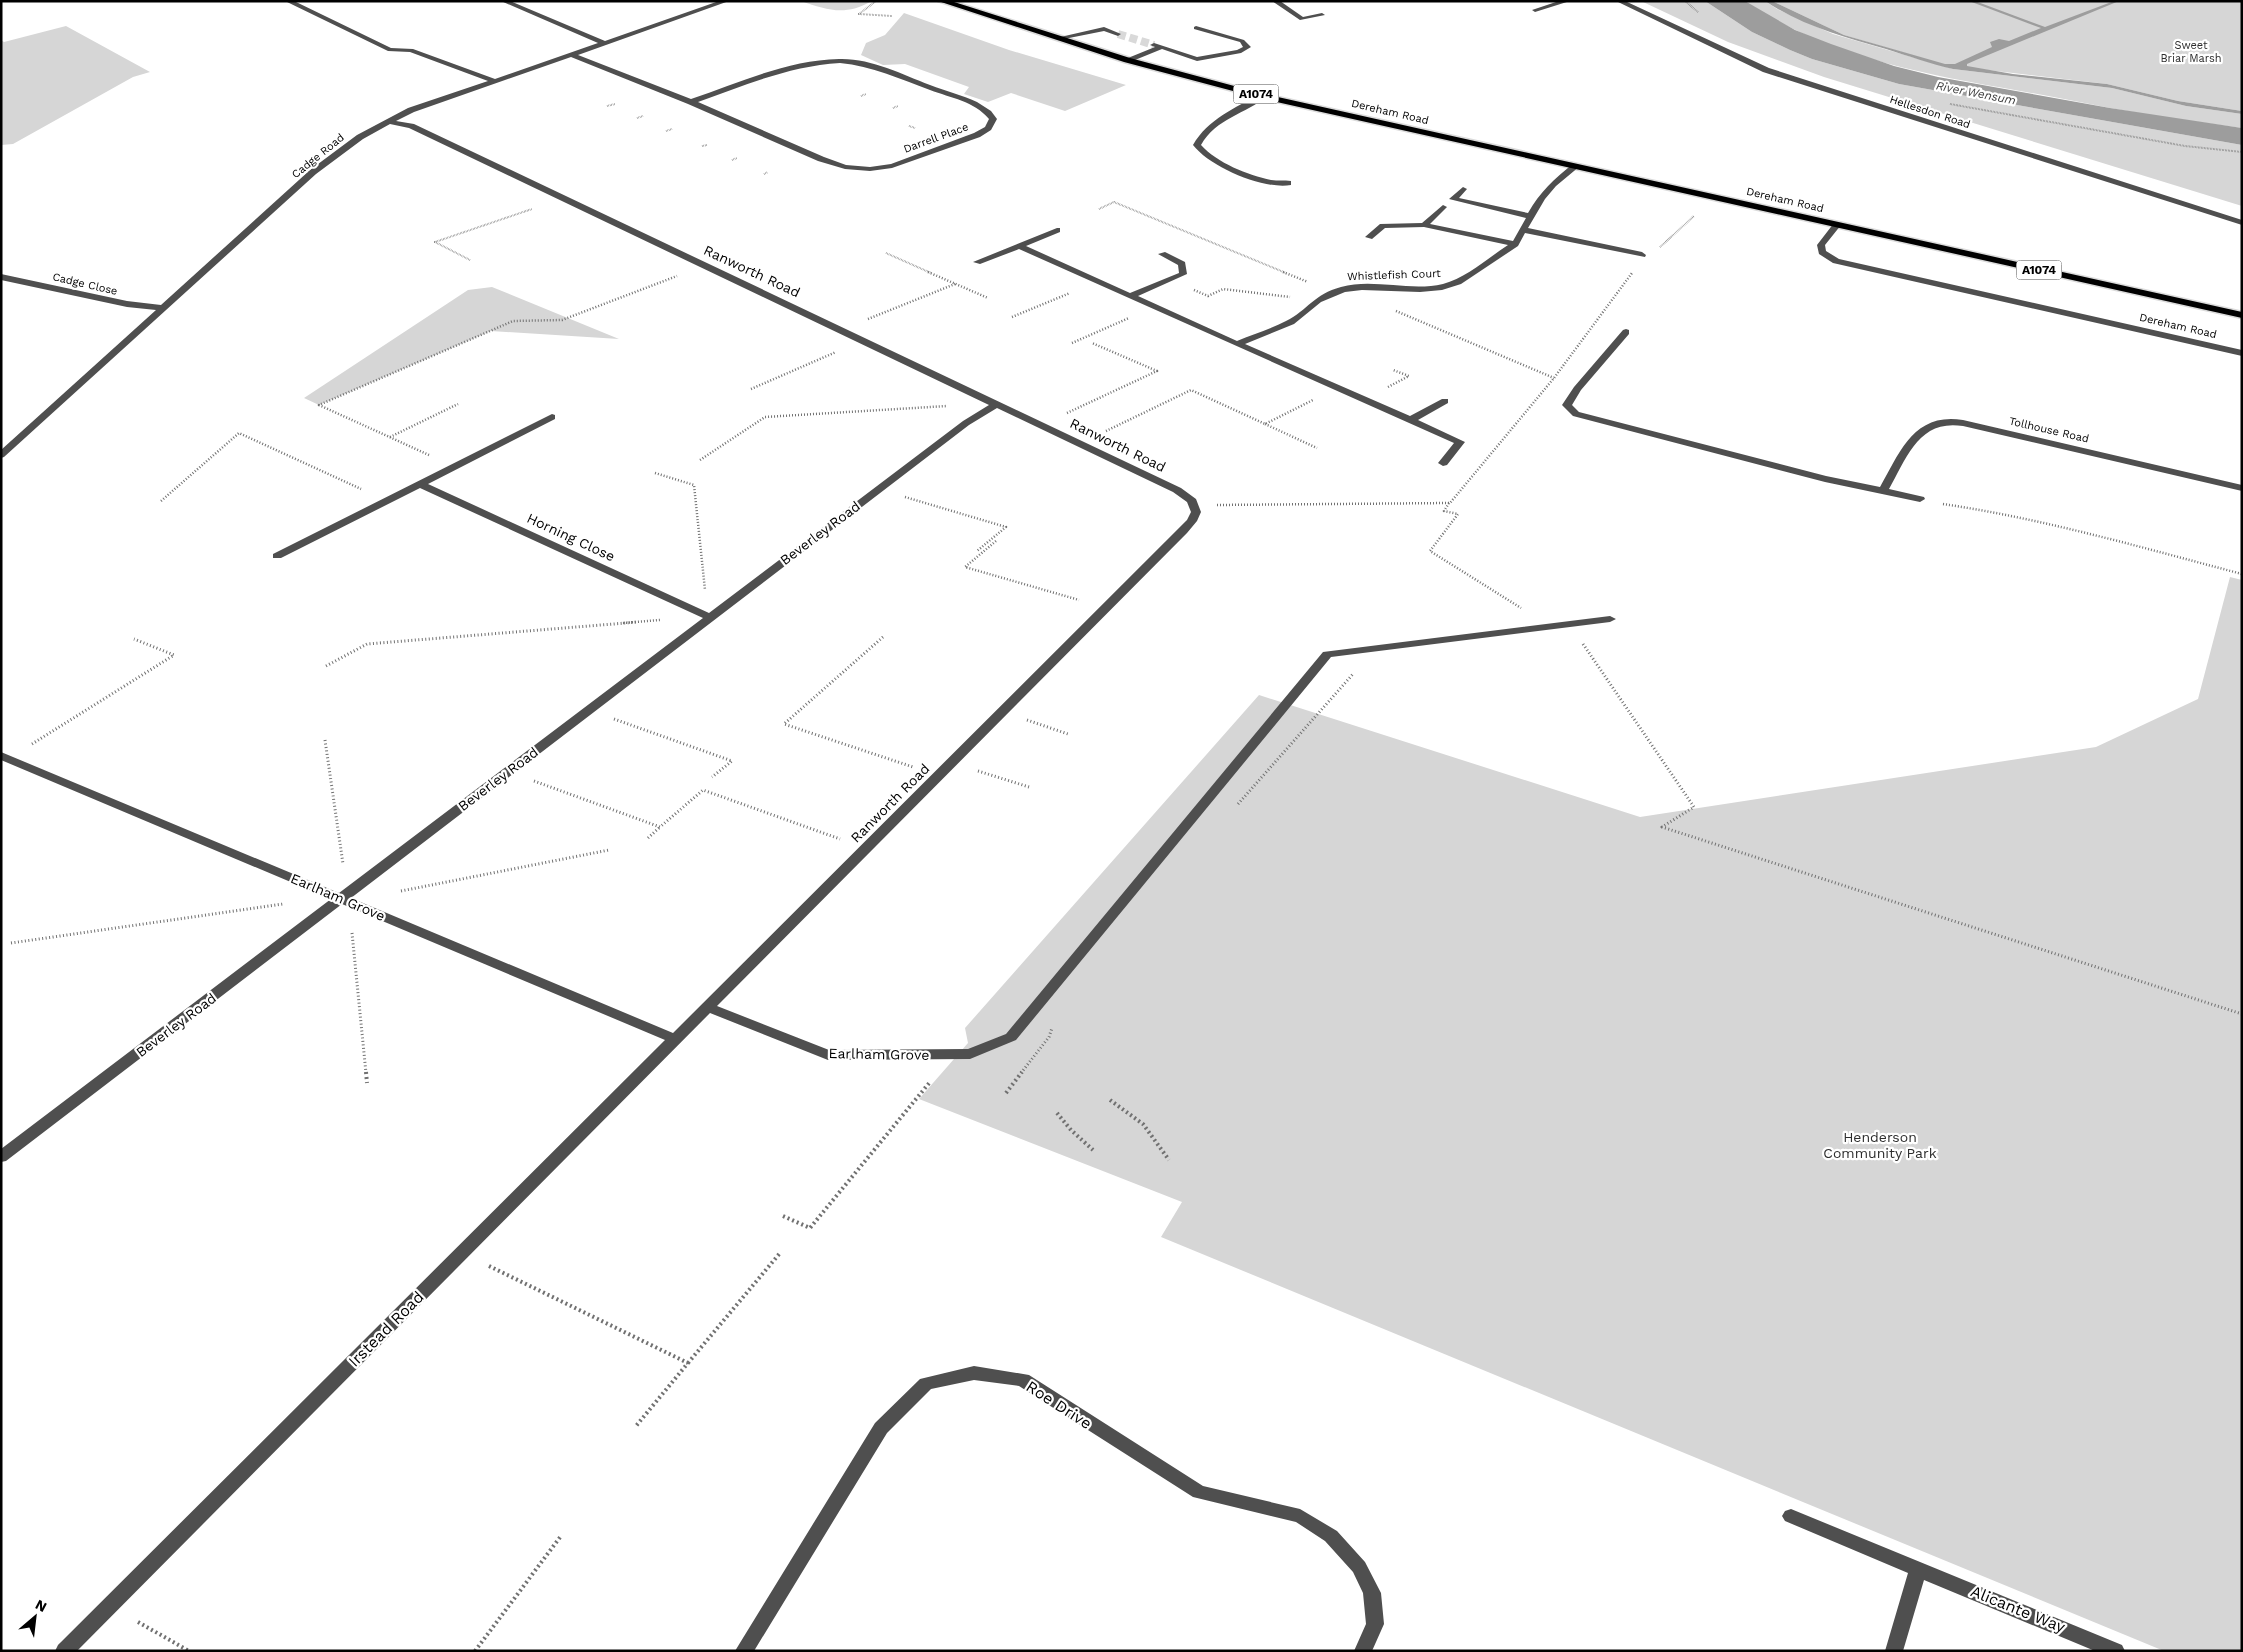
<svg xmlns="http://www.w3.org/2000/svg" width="2243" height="1652" font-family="'Work Sans',sans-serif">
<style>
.green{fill:#d6d6d6}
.water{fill:#9d9d9d}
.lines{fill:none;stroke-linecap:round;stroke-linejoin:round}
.minor-tunnel{stroke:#d9d9d9;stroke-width:8;stroke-dasharray:8 4;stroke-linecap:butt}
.highway-casing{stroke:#dbdbdb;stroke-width:3}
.path-far3{stroke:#717171;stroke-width:2;stroke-dasharray:0.5 1;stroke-linecap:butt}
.path-far2{stroke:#717171;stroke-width:2.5;stroke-dasharray:1 2;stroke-linecap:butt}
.path-far1{stroke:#717171;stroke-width:3;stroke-dasharray:1 2.5;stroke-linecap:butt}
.path{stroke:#717171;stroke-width:4;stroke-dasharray:2 3;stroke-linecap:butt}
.minor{fill:#4f4f4f;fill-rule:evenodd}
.highway{fill:#000;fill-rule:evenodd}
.labels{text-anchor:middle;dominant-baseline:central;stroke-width:4.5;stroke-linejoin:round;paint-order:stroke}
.far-park-label{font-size:11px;fill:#2d2d2d;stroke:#fff}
.far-street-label{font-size:11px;fill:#000;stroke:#fff}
.far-water-label{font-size:12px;font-style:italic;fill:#3e3e3e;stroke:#fff}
.shield{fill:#fff;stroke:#4c4c4c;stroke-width:1}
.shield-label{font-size:12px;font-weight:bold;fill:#000}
.street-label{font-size:14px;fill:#000;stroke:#fff}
.park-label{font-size:14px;fill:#2d2d2d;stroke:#fff}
.near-street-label{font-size:16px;fill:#000;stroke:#fff}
</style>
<rect width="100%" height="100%" fill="#fff"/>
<!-- green -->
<path class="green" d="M801,1H867L870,2C845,16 827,10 801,1Z
M1641,1H1705L1752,32L1790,50L1812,59L1899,84L2242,145V206L1824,77L1728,42Z
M1745,1H1765L1777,9L1833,34L1953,69L2112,88L2186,106L2242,114V128C2198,122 2154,116 2110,108C2088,104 2066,99 2043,95C1940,77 1833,61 1745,1Z
M1772,1H2242V111L2178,101L2107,84L1945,65L1844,35Z
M904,13L1009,50L1126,85L1065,111L1011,93L988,102L964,94L969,87L905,64L883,65L861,55L866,43L885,35Z
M66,26L150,72L133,77L13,144L1,145V40L4,42Z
M492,287L619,339L491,331L319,405L304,398L468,290Z
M2230,577L2242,580V1651H2164L1161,1237L1182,1202L919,1099L968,1043L965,1028L1259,695L1640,817L2096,747L2198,699Z"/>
<!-- water -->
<path class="water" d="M1705,1H1745L1795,30L1831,44L1894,66L1938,77L2110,108L2242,128V145L1899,84L1812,59L1790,50L1752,32Z
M1765,1H1772L1844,35L1945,64H1955L1992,47L1990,42L1999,39L2009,41L2041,28L1969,1H1975L2045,27L2114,1H2119L1976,60L1967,64V66L2013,74L2107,84L2178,101L2242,111V114L2186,106L2112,88L1953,69C1930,64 1909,56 1886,49C1844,37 1802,26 1765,1Z"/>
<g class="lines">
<!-- minor-tunnel -->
<path class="minor-tunnel" d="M1118,34L1154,45"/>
<!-- highway casing -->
<g class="highway-casing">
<path id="highway" d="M938,1H951L1130,58L1264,94L2242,312V318L1263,99L1124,62Z"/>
</g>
<!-- path-far3 -->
<path class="path-far3" d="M876,1L859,14L892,16
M1685,1L1698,12
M2239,1L2242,2
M861,96L866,94
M1950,104L2185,146L2242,152
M607,106L615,104
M893,108L898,106
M637,118L643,116
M909,126L915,128
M666,131L672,129
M702,146L707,145
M732,160L737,158
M764,174L768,172
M1099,209L1114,202L1286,273
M1660,247L1694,216
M886,253L931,273
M470,260L435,242L532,209"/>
<!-- path-far2 -->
<path class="path-far2" d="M928,272L988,298
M1283,272L1308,282
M1194,290L1208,296L1223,289L1290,297
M1396,311L1554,378
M1012,317L1070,293
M868,319L955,284
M1072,343L1129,318
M1388,387L1409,376L1393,370
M751,389L836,352
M1067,413L1157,371L1092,343
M1265,424L1317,448
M1106,431L1191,390L1265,424L1313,400
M390,437L458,404
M429,455L319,405L513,321L562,320L677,276
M700,460L765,417L947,406
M655,473L694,485L705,590
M905,497L1006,527L977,551
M161,501L239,433L361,489
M1449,503L1444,511L1458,514L1430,551L1521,608
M1943,504C2045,519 2143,548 2242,574
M1217,505L1450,503L1554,378L1632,273
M996,541L965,567L1079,600
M623,623L660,620"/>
<!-- path-far1 -->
<path class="path-far1" d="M883,637L784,724L913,767
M1583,644L1694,807L1662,827L2242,1014
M326,666L367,644L638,622
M614,719L732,761L712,777
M1027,720L1068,734
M325,740L343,864
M32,744L174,655L134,639
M978,771L1029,787
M534,781L660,827L703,790L840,839
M1238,804L1353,674
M648,838L660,827
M401,891L609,850
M352,933L366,1073
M11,943L283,904
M1021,1073L1049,1037L1052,1028"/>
<!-- path -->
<path class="path" d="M366,1072L367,1083
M1006,1093L1022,1072
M1110,1100L1143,1124L1169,1160
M1057,1113L1071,1130L1093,1150
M783,1216L810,1228L930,1082
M489,1266L688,1363L636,1426
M688,1363L780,1253
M138,1622L189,1651
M475,1651L561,1536"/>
<!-- minor -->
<path class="minor" d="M285,1H294L391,48L413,49L495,79L598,43L501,1H510L605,41L719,1H729L578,55L691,99C739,83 787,60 839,59C871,58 901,74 930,85C946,91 962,95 977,102L991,111L997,119L991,130L980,137L892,168L870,171L845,169L818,161L688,104L571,57L414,112L396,121L414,124L1181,488L1196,499L1201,512L1197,521L1187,533L717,1006L829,1050L968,1049L1006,1034L1323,652L1610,616L1616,619L1610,622L1331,657L1016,1040L970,1059L828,1060L710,1013L77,1651H55L58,1645L665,1040L342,904L6,1161L1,1162V1149L331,899L1,760V752L339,893L703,618L420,488L281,558H273V554L552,414L555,415V419L428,484L709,613L963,421L989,405L409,128L390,124L363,139L316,174L4,457L1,458V450L156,310L127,307L1,280V274L127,301L161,305L310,170L357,135L408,108L488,81L410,52L388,51ZM840,63C872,66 900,79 930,90C951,98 974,101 989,119L985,127L974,133L891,164L870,167L846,165L824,157L698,102C745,85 790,66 840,63ZM997,408L1173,492L1187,502L1191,512L1187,520L673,1033L351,898L969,425Z
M1272,1H1280L1303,17L1322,13L1325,15L1300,20Z
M1559,1H1570L1535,12L1532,10Z
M1616,1H1625L1769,68L2242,220V225L1763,72Z
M1196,26L1244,40L1251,47L1241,53L1197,61L1162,49L1130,62L1123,60L1155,47L1150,45L1154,43L1197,57L1237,50L1243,47L1240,42L1194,29V27Z
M1104,27L1121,34L1118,36L1104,31L1059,40L1056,38Z
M1260,94L1267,96C1246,114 1216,118 1201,145C1217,163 1248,175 1271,180C1278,181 1284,180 1291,181V185C1263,190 1210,167 1193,145C1208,119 1235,108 1260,94Z
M1573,164L1580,166L1556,186L1545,199L1528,228L1642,252L1646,255L1645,257L1525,233L1518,246L1461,284L1442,290L1420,292L1362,290L1345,292L1321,302L1294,324L1245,344L1410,416L1442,399H1448V403L1418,420L1465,442L1447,465L1443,466L1438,463L1454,443L1019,249L980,264L973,262L1057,228H1060V232L1026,246L1130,293L1179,273L1178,265L1158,254L1165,252L1185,262L1187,274L1138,296L1237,341C1253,334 1271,329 1286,321C1308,310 1314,294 1341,287C1374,278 1410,292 1443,284C1466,278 1488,258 1508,245L1424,227L1385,228L1372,239L1365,237L1380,224L1422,223L1443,205L1447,207L1430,224L1513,241L1526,218L1449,199L1463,187L1467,189L1459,198L1528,213C1540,192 1554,179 1573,164Z
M1834,223L1841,225L1825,245L1826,251L1839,259L2242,350V356L1833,263L1819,254L1817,245Z
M1626,329L1629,330V334L1581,390L1572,405L1579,412L1826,476L1880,487C1900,452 1914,412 1963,420L2242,485V491L1963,426C1919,419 1907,457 1889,489L1924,497L1925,499L1920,502L1825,482L1573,416L1562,405L1574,387L1623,330Z
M974,1366L1029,1375L1203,1486L1300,1509L1337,1531L1365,1562L1381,1593L1384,1624L1372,1651H1354L1366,1624L1363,1593L1353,1572L1325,1541L1296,1522L1193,1497L1019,1386L974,1380L931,1389L887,1433L754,1651H735L875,1423L920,1379Z
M1791,1509L2122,1645L2125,1651H2095L1924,1580L1903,1651H1885L1908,1573L1785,1521L1782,1516L1785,1511Z"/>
<!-- highway -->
<use href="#highway" class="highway"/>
</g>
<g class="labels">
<!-- far-park labels -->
<g class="far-park-label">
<text x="2191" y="45">Sweet<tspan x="2191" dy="13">Briar Marsh</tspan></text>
</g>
<!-- far-street labels -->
<g class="far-street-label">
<text transform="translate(1390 112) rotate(13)">Dereham Road</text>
<text transform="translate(1930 112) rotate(18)">Hellesdon Road</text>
<text transform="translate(936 138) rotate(-20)">Darrell Place</text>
<text transform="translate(318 156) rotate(-39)">Cadge Road</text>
<text transform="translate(1785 200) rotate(13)">Dereham Road</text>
<text transform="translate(1394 275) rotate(-2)">Whistlefish Court</text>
<text transform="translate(85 284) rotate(13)">Cadge Close</text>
<text transform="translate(2178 326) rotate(13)">Dereham Road</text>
<text transform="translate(2049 430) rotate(13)">Tollhouse Road</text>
</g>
<!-- far-water labels -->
<g class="far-water-label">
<text transform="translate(1976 93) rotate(11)">River Wensum</text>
</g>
<!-- shield labels -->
<g class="shield">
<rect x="1233.5" y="84.5" width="45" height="19" rx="4"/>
<rect x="2016.5" y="260.5" width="45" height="19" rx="4"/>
</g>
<g class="shield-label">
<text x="1256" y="94">A1074</text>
<text x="2039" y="270">A1074</text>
</g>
<!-- street labels -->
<g class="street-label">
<text transform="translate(752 271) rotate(25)">Ranworth Road</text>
<text transform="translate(1118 445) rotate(26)">Ranworth Road</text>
<text transform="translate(820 533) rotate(-37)">Beverley Road</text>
<text transform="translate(571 537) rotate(25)">Horning Close</text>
<text transform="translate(498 779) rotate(-37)">Beverley Road</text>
<text transform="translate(890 803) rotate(-45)">Ranworth Road</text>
<text transform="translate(338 897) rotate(23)">Earlham Grove</text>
<text transform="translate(176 1025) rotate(-37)">Beverley Road</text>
<text transform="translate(879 1054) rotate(1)">Earlham Grove</text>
</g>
<!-- park labels -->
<g class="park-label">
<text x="1880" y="1137">Henderson<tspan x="1880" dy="16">Community Park</tspan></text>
</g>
<!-- near-street labels -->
<g class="near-street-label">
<text transform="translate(386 1329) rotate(-45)">Irstead Road</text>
<text transform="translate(1059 1405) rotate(33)">Roe Drive</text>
<text transform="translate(2018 1609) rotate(22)">Alicante Way</text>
</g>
</g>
<!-- border -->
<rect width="2243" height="1652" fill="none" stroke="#000000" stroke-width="5"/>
<!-- north arrow -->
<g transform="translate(35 1617) rotate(28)" stroke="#ffffff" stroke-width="4" paint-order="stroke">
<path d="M0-4L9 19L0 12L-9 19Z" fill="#000000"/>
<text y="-8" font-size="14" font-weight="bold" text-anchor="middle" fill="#000000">N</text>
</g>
</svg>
